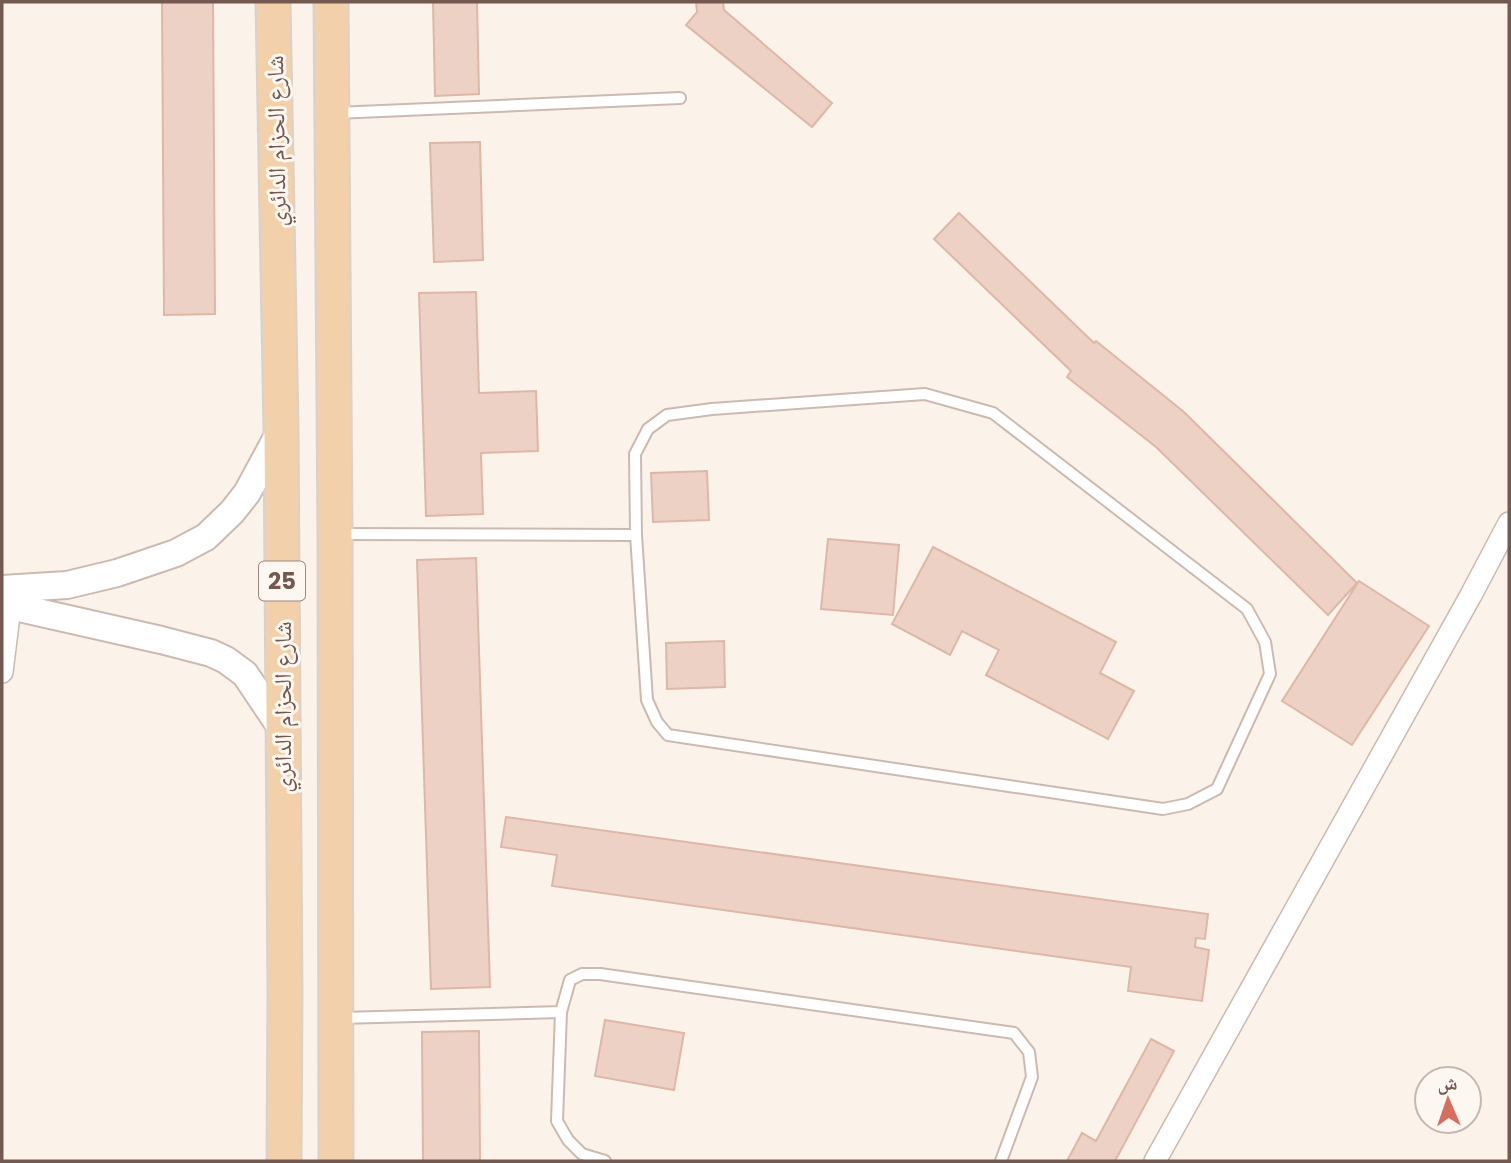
<svg xmlns="http://www.w3.org/2000/svg" width="1511" height="1163" font-family="Poppins,'Noto Naskh Arabic',sans-serif">
<style>
.building{fill:#edd1c5;stroke:#deb7a7;stroke-width:2}
.lines{fill:none;stroke-linecap:round;stroke-linejoin:round}
.service-casing{stroke:#ccbab1;stroke-width:14}
.minor-casing{stroke:#ccbab1;stroke-width:24}
.tertiary-casing{stroke:#ccbab1;stroke-width:30}
.primary-casing{stroke:#d8d1ce;stroke-width:37}
.service{stroke:#fff;stroke-width:10}
.minor{stroke:#fff;stroke-width:21}
.tertiary{stroke:#fff;stroke-width:26}
.primary{stroke:#f2d0aa;stroke-width:33}
.labels{text-anchor:middle;dominant-baseline:central;stroke-width:6;stroke-linejoin:round;paint-order:stroke}
.shield{fill:#fdf7f1;stroke:#9c8880;stroke-width:2}
.shield-label{font-size:23px;font-weight:bold;fill:#735950}
.street-label{font-size:24px;fill:#735950;stroke:#fdf7f1}
</style>
<rect width="100%" height="100%" fill="#fbf3ea"/>
<!-- building -->
<path class="building" d="M162,2H213L215,314L164,315Z
M433,2H477L479,94L435,96Z
M696,2H723L724,10L832,103L812,127L686,25L697,12Z
M480,142L483,260L434,262L430,143Z
M959,213L1094,343L1096,341L1184,412L1357,583L1328,615L1156,447L1067,377L1071,371L934,239Z
M476,292L479,393L536,391L538,451L481,453L483,514L426,516L419,293Z
M707,471L709,520L653,522L651,473Z
M828,539L899,545L893,615L821,609Z
M933,547L1116,642L1100,673L1134,691L1108,739L986,675L999,650L962,631L950,655L892,624Z
M476,558L490,987L431,989L417,560Z
M1359,581L1429,626L1352,745L1282,701Z
M724,641L725,687L667,689L666,643Z
M506,817L1208,914L1205,939L1196,938L1195,947L1209,950L1202,1001L1128,991L1131,967L552,886L557,855L501,847Z
M605,1020L684,1033L674,1090L595,1076Z
M479,1031L480,1161H423L422,1032Z
M1151,1039L1174,1051L1115,1161H1067L1082,1133L1096,1141Z"/>
<g class="lines">
<!-- service casing -->
<g class="service-casing">
<path id="service" d="M335,113L680,98
M340,534L636,535L635,454L648,429L667,415L712,409L925,394L993,413L1247,609L1265,642L1270,674L1217,789L1188,804L1163,809L668,735L657,722L647,700L636,535
M340,1018L561,1012
M605,1161L582,1154L568,1140L557,1121L561,1012L570,980L582,974H600L1014,1033L1029,1052L1032,1077L1001,1161"/>
</g>
<!-- minor casing -->
<g class="minor-casing">
<path id="minor" d="M2,672L12,591
M1155,1161L1471,595L1509,523"/>
</g>
<!-- tertiary casing -->
<g class="tertiary-casing">
<path id="tertiary" d="M2,589L67,585L117,573L176,553L206,537L232,512L247,493L281,430
M2,604L161,640L211,653L226,660L245,674L282,729"/>
</g>
<!-- primary casing -->
<g class="primary-casing">
<path id="primary" d="M273,2L281,430L285,993L284,1161
M331,2L335,534L336,1161"/>
</g>
<!-- service -->
<use href="#service" class="service"/>
<!-- minor -->
<use href="#minor" class="minor"/>
<!-- tertiary -->
<use href="#tertiary" class="tertiary"/>
<!-- primary -->
<use href="#primary" class="primary"/>
</g>
<g class="labels">
<!-- shield labels -->
<rect class="shield" x="259" y="561.5" width="46" height="39" rx="5"/>
<g class="shield-label">
<text x="282" y="581">25</text>
</g>
<!-- street labels -->
<g class="street-label">
<text transform="translate(276 141) rotate(-91)">شارع الحزام الدائري</text>
<text transform="translate(282 707) rotate(-90)">شارع الحزام الدائري</text>
</g>
</g>
<!-- border -->
<rect width="1511" height="1163" fill="none" stroke="#735950" stroke-width="7"/>
<!-- north arrow -->
<g transform="translate(1448 1100) rotate(358)"><circle r="33" fill="#fdf7f1" stroke="#c6b8b1" stroke-width="2"/>
<path d="M0-5L12 26L0 18L-12 26Z" fill="#d86c5d"/>
<text y="-10" font-size="19" font-weight="bold" text-anchor="middle" fill="#735950">ش</text>
</g>
</svg>
